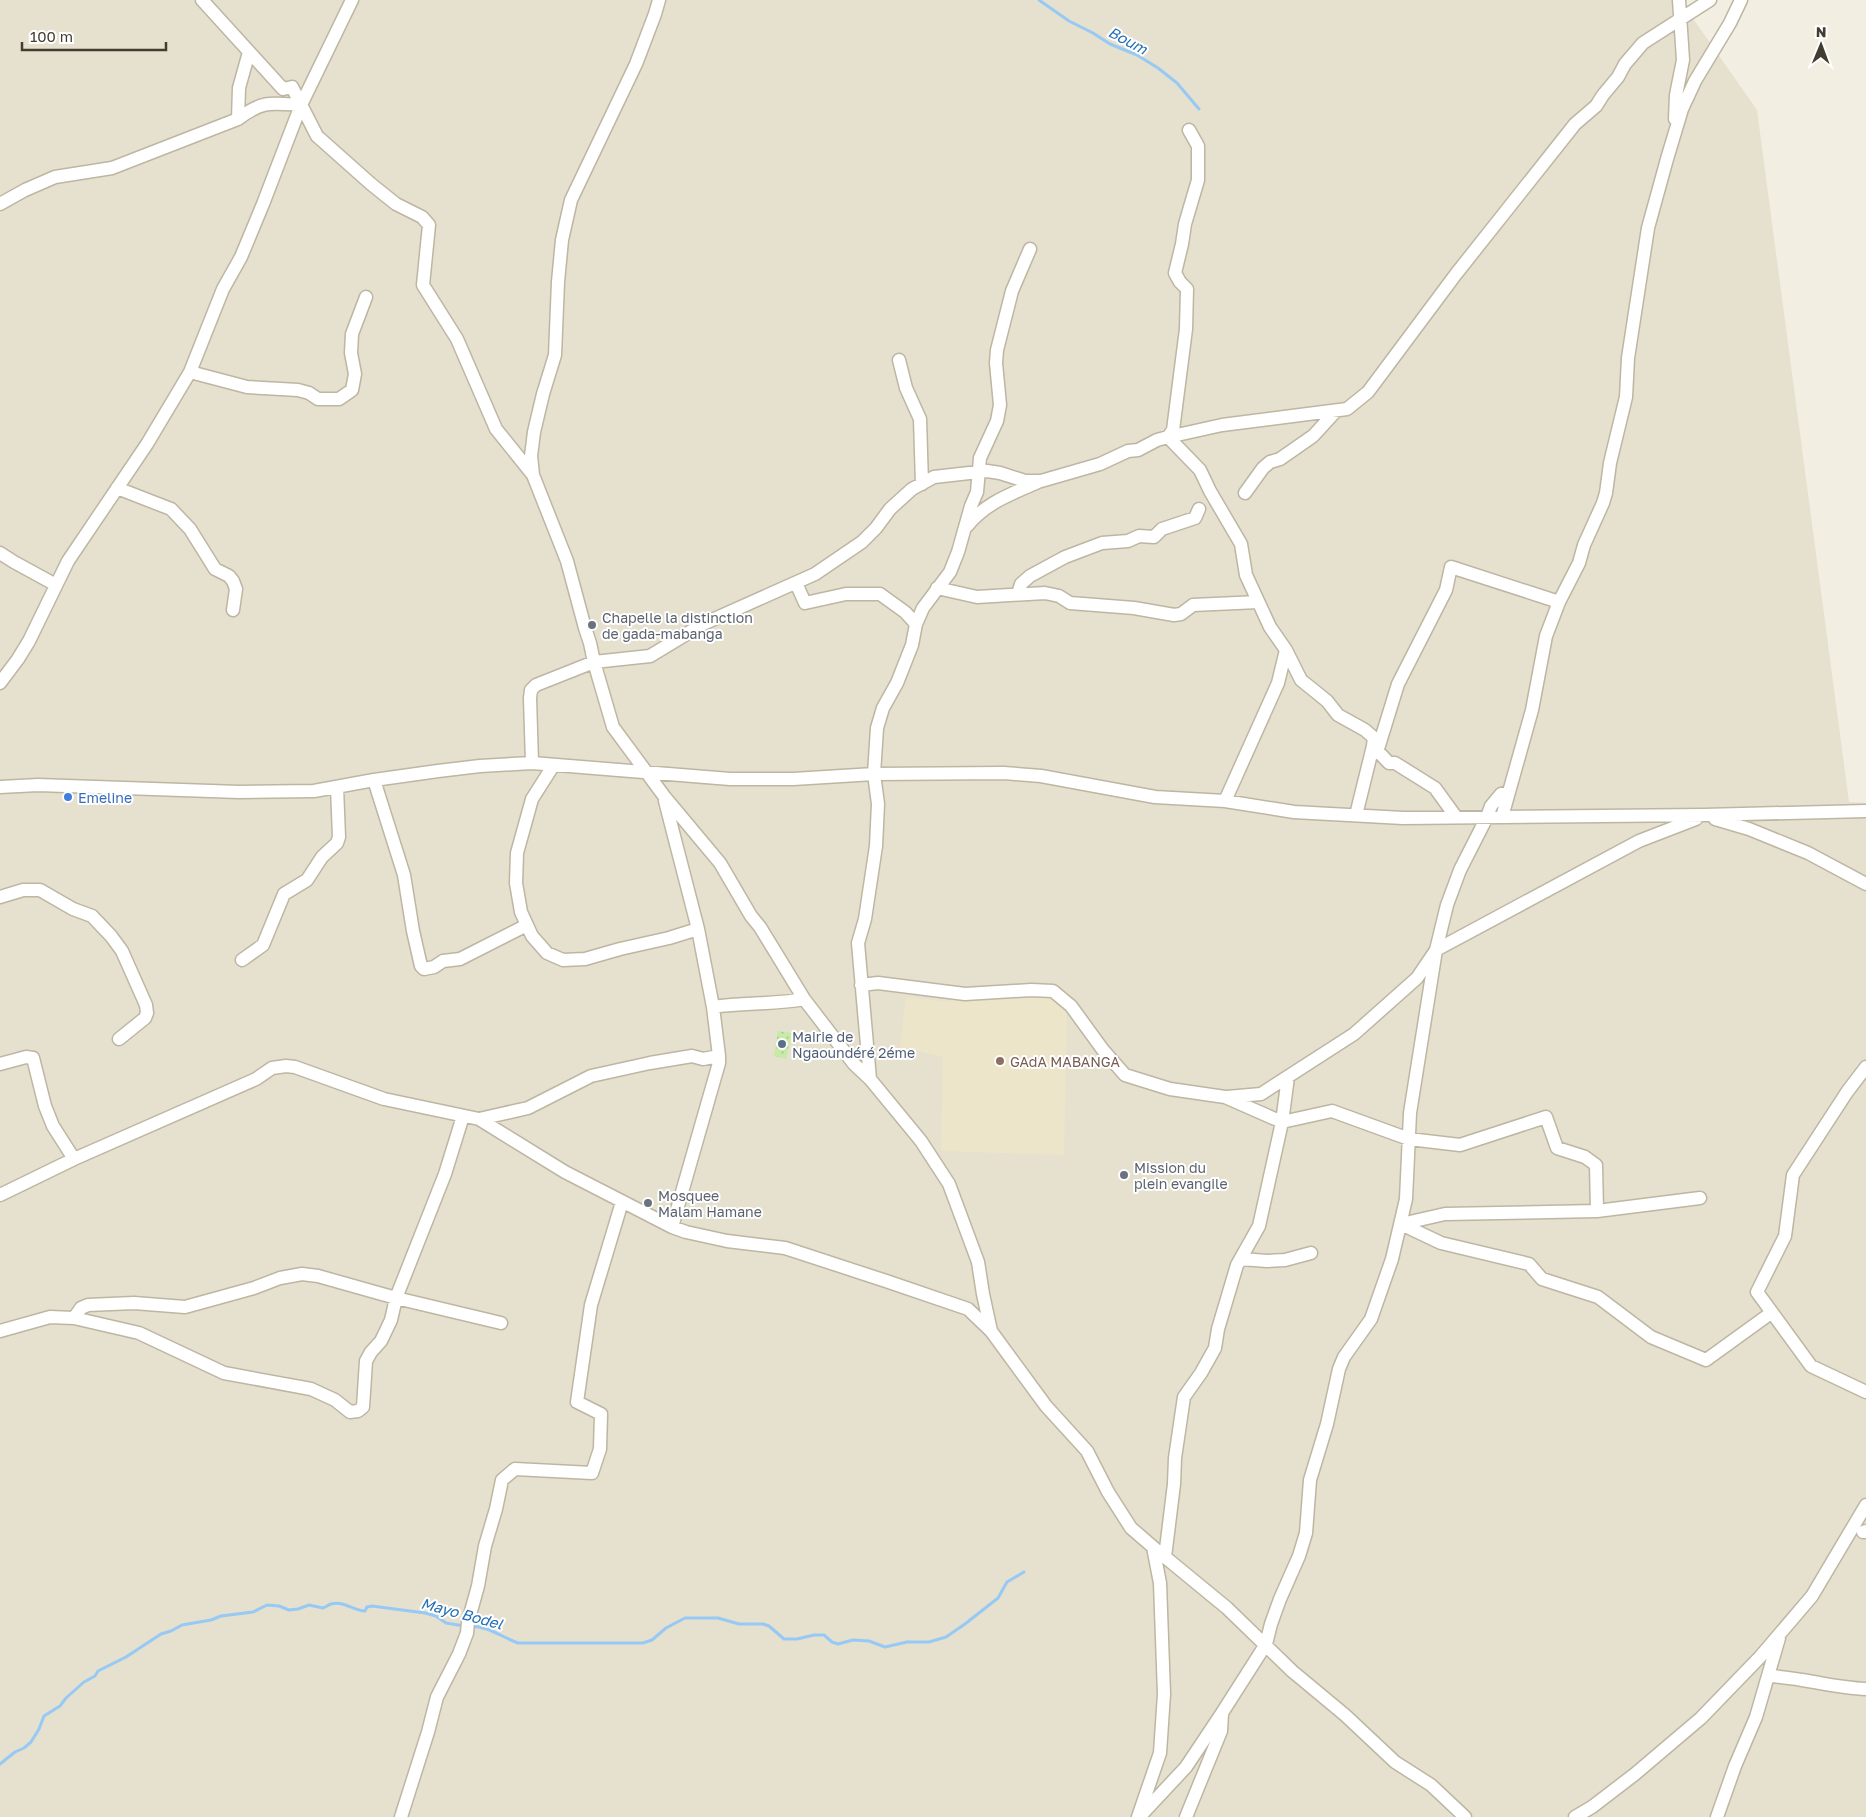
<svg xmlns="http://www.w3.org/2000/svg" width="1866" height="1817" font-family="'Golos Text',sans-serif">
<style>
.residential{fill:#e6e0ce}
.education{fill:#ede5c9}
.grass{fill:url(#grass-dots)}
.lines{fill:none;stroke-linecap:round;stroke-linejoin:round}
.stream{stroke:#97c9f5;stroke-width:3}
.minor-casing{stroke:#bdb6a3;stroke-width:15}
.minor{stroke:#fff;stroke-width:12}
.worship-dot{fill:#6b7280;stroke:#fff;stroke-width:2}
.shop-dot{fill:#3f7fe0;stroke:#fff;stroke-width:2}
.service-dot{fill:#5c6f8a;stroke:#fff;stroke-width:2}
.education-dot{fill:#8d6e63;stroke:#fff;stroke-width:2}
.labels{text-anchor:middle;dominant-baseline:central;stroke-width:4;stroke-linejoin:round;paint-order:stroke}
.worship-label{font-size:14px;fill:#5b616d;stroke:#fff;text-anchor:start}
.shop-label{font-size:14px;fill:#366cbe;stroke:#fff;text-anchor:start}
.service-label{font-size:14px;fill:#4e5e75;stroke:#fff;text-anchor:start}
.education-label{font-size:14px;fill:#785e54;stroke:#fff;text-anchor:start}
.water-label{font-size:15px;font-style:italic;fill:#246fb6;stroke:#fff}
</style>
<defs>
<pattern id="grass-dots" width="8" height="8" patternUnits="userSpaceOnUse" patternTransform="scale(1.25)"><rect width="8" height="8" fill="#c7eaa5"/><path d="M2 2h.1M6 6h.1" fill="none" stroke="#acca8e" stroke-width="1.8" stroke-linecap="round"/></pattern>
</defs>
<rect width="100%" height="100%" fill="#f2eee1"/>
<!-- residential -->
<path class="residential" d="M0,0H1680L1757,110L1849,802L1866,803V1817H0Z"/>
<!-- education -->
<path class="education" d="M1046,994L1067,1007L1064,1155L941,1151L943,1057L900,1047L906,997L944,1001Z"/>
<!-- grass -->
<path class="grass" d="M778,1031L792,1033L786,1059L774,1056Z"/>
<g class="lines">
<!-- stream -->
<path class="stream" d="M1039,0L1069,21L1093,33L1110,44L1137,55L1158,68L1177,83L1199,109
M470,1626C491,1627 499,1636 518,1643H643L652,1640L666,1628L685,1618H718L739,1624H763L769,1626L784,1639H797L814,1635H824L832,1642L838,1644L853,1640L869,1641L885,1647L907,1642H929L946,1637L965,1624L998,1598L1007,1582L1024,1572
M0,1764L15,1752L24,1748L31,1742L39,1729L44,1716L60,1706L66,1698L84,1682L95,1676L98,1671L126,1657L161,1634L171,1631L182,1625L211,1620L221,1616L253,1612L267,1605L279,1606L289,1610L298,1609L309,1605L323,1608C326,1607 328,1605 331,1604C343,1600 354,1611 365,1611L367,1607L372,1606L425,1613L436,1616L446,1623L464,1626"/>
<!-- minor casing -->
<g class="minor-casing">
<path id="minor" d="M202,0L283,89L292,87L317,136L371,184L396,204L422,217L429,225L423,285L457,339L496,429L533,475
M659,0L655,14L636,64L571,200L562,240L558,282L555,355L543,394L534,432L531,456L533,475L567,561L585,628L590,643L594,662L613,727L664,796L720,863L751,916L760,927L804,999L854,1064L870,1079L921,1141L949,1184L978,1262L983,1294L991,1331L1046,1406L1087,1451L1108,1492L1131,1528L1153,1547L1160,1583L1164,1694L1160,1753L1138,1817
M238,119L239,88L249,52
M1675,119L1676,95L1683,60L1679,0
M1189,130L1198,146V180L1185,224L1182,244L1175,273L1180,282L1187,289L1186,329L1173,430L1168,437L1200,470L1210,491L1241,544L1246,575L1270,627L1286,650L1278,683L1225,801
M0,204L25,190L55,177L112,168L238,119C263,100 271,103 301,105
M899,360L906,388L920,419L922,484
M190,372L247,387L298,390L309,393L318,399H339L352,390L355,374L351,353L352,334L366,297
M117,488L171,509L190,529L215,569L229,576L233,581L236,589L233,610
M1245,493L1263,468L1270,462L1280,459L1313,436L1336,411
M967,526C986,502 1012,494 1038,482
M0,553L14,562L56,585
M796,583L805,603L846,594H880L905,612L916,624
M937,588L977,597L1045,593L1059,596L1070,603L1134,608L1174,615L1181,614L1193,605L1258,602
M1018,594L1021,584L1030,576L1065,557L1102,543L1128,541L1139,536L1154,537L1162,529L1195,518L1199,509
M1286,650L1301,680L1327,701L1338,715L1365,730L1374,738L1373,746L1356,815
M0,683L18,659L29,641L68,561L147,444L190,372L223,289L241,257L263,204L301,105L352,0
M1373,746L1389,763H1395L1435,788L1456,817
M1377,752L1398,684L1446,590L1451,567L1559,602
M532,763L530,698L531,690L536,685L594,662L650,656L703,624L815,574L862,542L876,528L890,509L912,489L934,477L987,471L1000,473L1025,481H1041L1100,464L1128,451L1138,450L1157,440L1168,437L1222,425L1347,409L1368,392L1456,274L1575,124L1596,106L1603,95L1618,77L1625,64L1643,43L1710,0
M553,766L532,799L517,853L516,883L521,912L532,936L547,953L563,960L585,959L620,949L669,938L698,929
M374,780L404,875L413,931L421,966L424,969L434,967L443,961L460,959L527,925
M0,787L38,785L239,792L314,791L374,780L438,771L480,766L532,763L730,779H793L874,774L1004,773L1041,776L1155,797L1225,801L1294,812L1403,818L1704,815L1866,811
M1502,817L1532,710L1546,636L1559,602L1579,563L1584,545L1603,503L1606,493L1610,463L1626,397L1628,358L1648,228L1667,159L1682,109L1695,81L1730,23L1741,0
M1715,819L1749,829L1808,853L1866,884
M0,897L23,890H40L73,909L92,916L111,936L122,951L146,1005L147,1013L145,1018L119,1039
M242,960L263,945L284,894L307,880L322,857L337,843L339,837L337,787
M861,985L878,983L965,994L1031,990L1053,991L1071,1006L1103,1050L1125,1075L1170,1089L1225,1097L1282,1122L1332,1111L1409,1139L1460,1145L1546,1117L1557,1148L1585,1157L1596,1165L1597,1211
M713,1007C744,1002 773,1005 804,999
M0,1064L26,1057L33,1058L45,1106L53,1126L74,1159
M1866,1067L1847,1092L1793,1175L1785,1236L1757,1292L1811,1366L1866,1392
M870,1079L858,943L865,919L876,846L878,804L874,774L877,728L883,708L897,683L912,645L916,624L923,608L950,572L958,552L971,506L977,492L980,458L997,421L1000,405L996,363L997,350L1012,291L1030,249
M1227,1097L1261,1094L1354,1034L1417,978L1436,950L1639,841L1696,819
M479,1119L528,1108L591,1076L650,1063L692,1056L703,1059L719,1056L713,1007L698,929L665,801
M0,1195L74,1159L256,1079L272,1068L286,1066L295,1067L384,1099L479,1119L565,1172L672,1227L686,1232L727,1241L785,1248L886,1281L968,1309L991,1331
M1401,1224L1441,1243L1529,1264L1542,1279L1598,1297L1651,1337L1706,1360L1771,1313
M1401,1224L1445,1214L1597,1211L1700,1198
M672,1227L719,1063V1056
M1237,1265L1259,1226L1282,1122L1288,1077
M74,1318L81,1308L88,1305L134,1303L185,1307L254,1288L280,1278L302,1274L318,1276L396,1298L501,1323
M0,1331L50,1317L74,1318L139,1333L224,1373L311,1389L335,1400L350,1412L358,1411L363,1407L366,1361L371,1352L381,1341L391,1320L396,1298L445,1174L463,1116
M1866,1531L1863,1532H1866
M1153,1547L1165,1557L1174,1484L1175,1458L1184,1397L1201,1373L1215,1348L1218,1329L1237,1265L1241,1259L1267,1261L1285,1260L1311,1253
M1165,1557L1227,1608L1292,1671L1345,1715L1395,1762L1431,1785L1465,1817
M1768,1676C1801,1677 1832,1688 1866,1689
M1143,1813L1186,1767L1222,1713L1266,1644L1271,1624L1280,1599L1299,1556L1306,1533L1310,1480L1327,1424L1339,1369L1344,1357L1371,1319L1392,1259L1406,1199L1410,1113L1436,950L1447,905L1460,870L1487,817L1491,806L1501,794L1509,792
M401,1817L428,1732L437,1697L459,1654L467,1633L468,1622L478,1586L485,1546L496,1509L502,1480L515,1469L592,1473L600,1449L601,1414L577,1402L591,1305L622,1202
M1186,1817L1221,1731L1222,1714
M1575,1817L1592,1807L1635,1774L1701,1718L1760,1657L1812,1596L1866,1505
M1717,1817L1735,1766L1756,1717L1779,1638"/>
</g>
<!-- minor -->
<use href="#minor" class="minor"/>
</g>
<!-- markers -->
<g class="worship-dot">
<circle cx="592" cy="625" r="5"/>
<circle cx="1124" cy="1175" r="5"/>
<circle cx="648" cy="1203" r="5"/>
</g>
<circle class="shop-dot" cx="68" cy="797" r="5"/>
<circle class="service-dot" cx="782" cy="1044" r="5"/>
<circle class="education-dot" cx="1000" cy="1061" r="5"/>
<g class="labels">
<!-- worship labels -->
<g class="worship-label">
<text x="602" y="617">Chapelle la distinction<tspan x="602" dy="16">de gada-mabanga</tspan></text>
<text x="1134" y="1167">Mission du<tspan x="1134" dy="16">plein evangile</tspan></text>
<text x="658" y="1195">Mosquee<tspan x="658" dy="16">Malam Hamane</tspan></text>
</g>
<!-- shop labels -->
<g class="shop-label">
<text x="78" y="797">Emeline</text>
</g>
<!-- service labels -->
<g class="service-label">
<text x="792" y="1036">Mairie de<tspan x="792" dy="16">Ngaoundéré 2éme</tspan></text>
</g>
<!-- education labels -->
<g class="education-label">
<text x="1010" y="1061">GAdA MABANGA</text>
</g>
<!-- water labels -->
<g class="water-label">
<text transform="translate(1128 40) rotate(28)">Boum</text>
<text transform="translate(462 1613) rotate(15)">Mayo Bodel</text>
</g>
</g>
<!-- north arrow -->
<g transform="translate(1821 45) rotate(1)" stroke="#ffffff" stroke-width="4" paint-order="stroke">
<path d="M0-4L9 19L0 12L-9 19Z" fill="#433d31"/>
<text y="-8" font-size="14" font-weight="bold" text-anchor="middle" fill="#433d31">N</text>
</g>
<!-- scale -->
<path d="M22 42v8h144v-8" fill="none" stroke="#433d31" stroke-width="2.5"/>
<text x="30" y="42" font-size="15" fill="#433d31" stroke="#ffffff" stroke-width="4" paint-order="stroke">100 m</text>
</svg>
